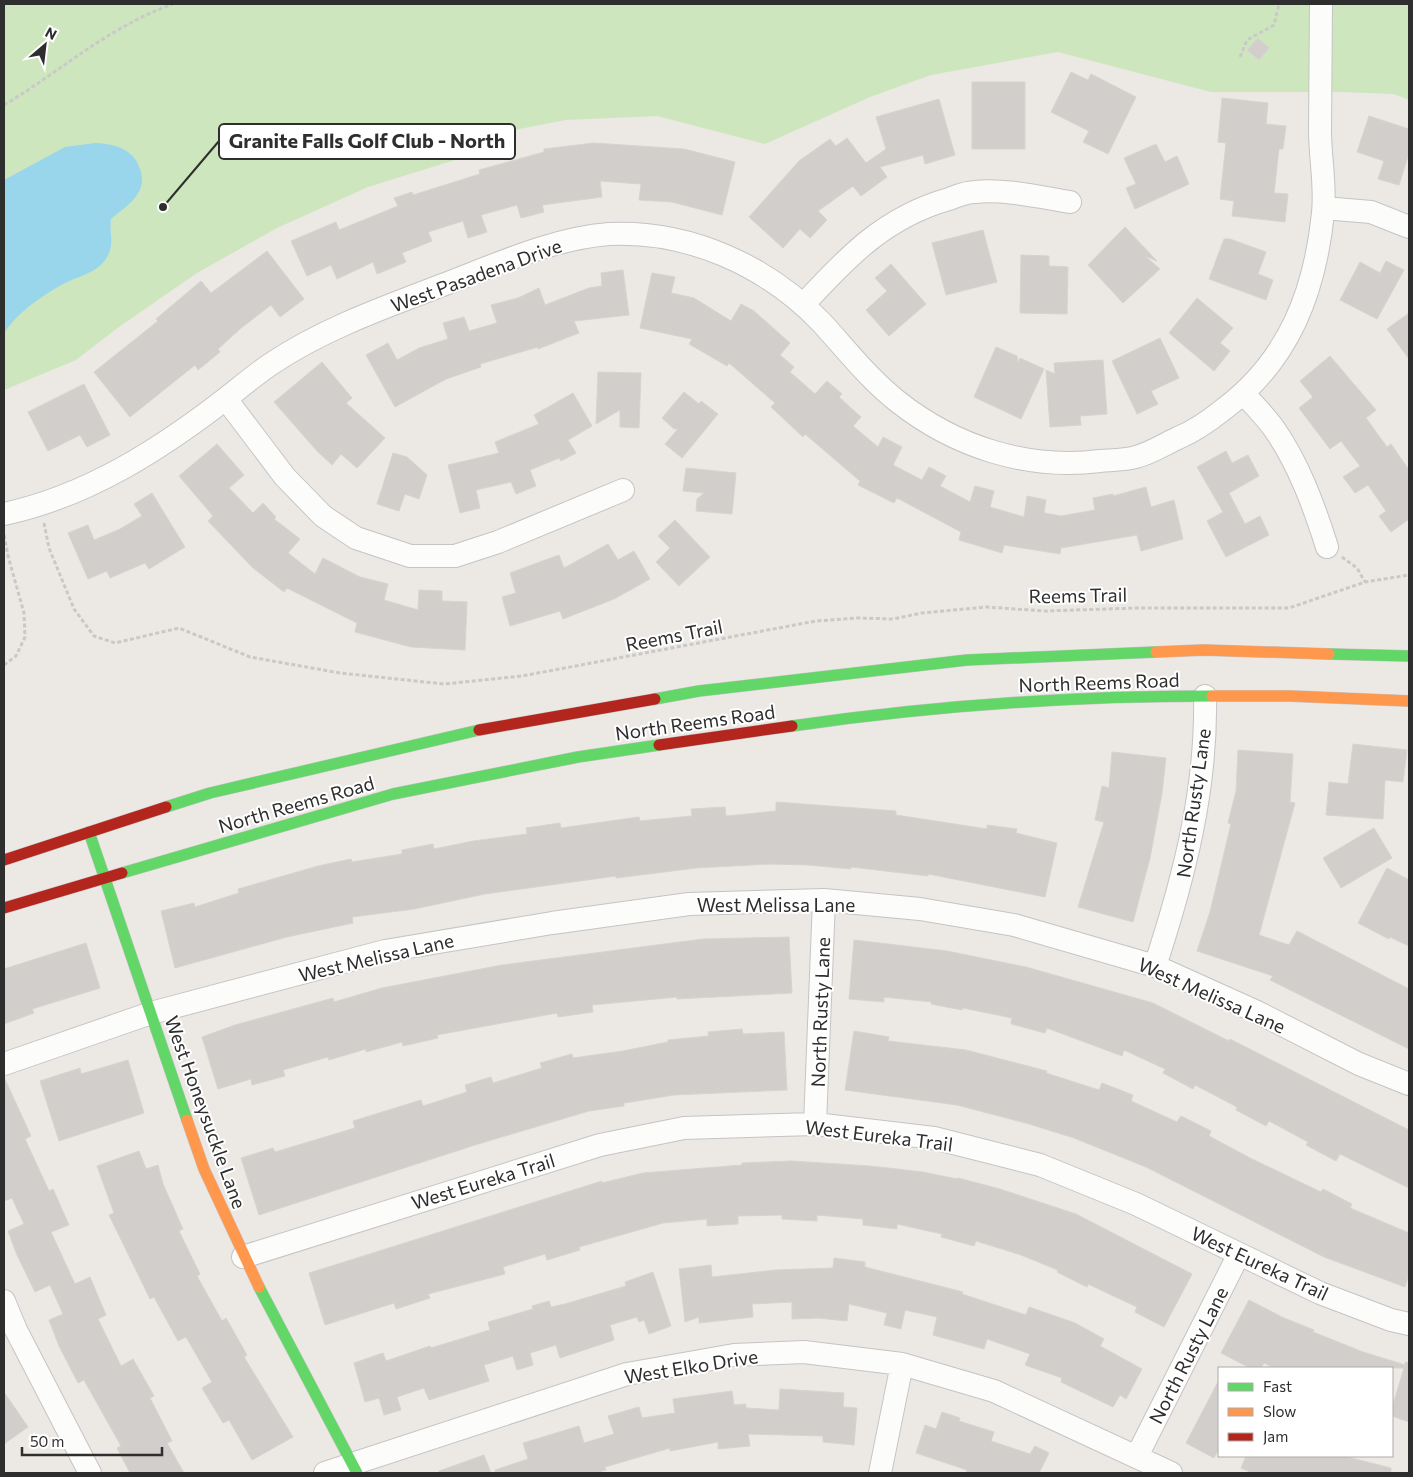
<svg xmlns="http://www.w3.org/2000/svg" width="1413" height="1477" font-family="Commissioner,sans-serif">
<style>
.green{fill:#cee6be}
.water{fill:#99d6ec}
.building{fill:#d1cecb;stroke:#d7d4d0}
.lines{fill:none;stroke-linecap:round;stroke-linejoin:round}
.street-casing{stroke:#c5c4c5;stroke-width:24}
.fast-casing{stroke:#c5c4c5;stroke-width:12}
.slow-casing{stroke:#c5c4c5;stroke-width:12}
.jam-casing{stroke:#c5c4c5;stroke-width:12}
.path{stroke:#c9c9c8;stroke-width:3;stroke-dasharray:4 2.5;stroke-linecap:butt}
.street{stroke:#fcfcfb;stroke-width:22}
.fast{stroke:#63d668;stroke-width:11}
.slow{stroke:#ff974d;stroke-width:11}
.jam{stroke:#b3261e;stroke-width:11}
.labels{text-anchor:middle;dominant-baseline:central;stroke-width:4;stroke-linejoin:round;paint-order:stroke}
.street-label{font-size:19px;fill:#2e2e2e;stroke:#fff}
.leader{fill:none;stroke:#2e2e2e;stroke-width:2}
.callout-dot{fill:#2e2e2e;stroke:#fff;stroke-width:2}
.callout{fill:#fff;stroke:#2e2e2e;stroke-width:2}
.callout-label{font-size:20px;text-anchor:middle;font-weight:bold;fill:#2e2e2e}
</style>
<rect width="100%" height="100%" fill="#ece8e4"/>
<!-- green -->
<path class="green" d="M4,4H1409V100L1394,94L1343,92H1211L1058,52L931,75L870,97L765,144L657,116L566,120L514,130L455,160L368,187L277,228L197,273L116,329L76,360L4,390Z"/>
<!-- water -->
<path class="water" d="M95,143C116,144 135,149 141,172C143,180 142,188 137,195C131,204 120,211 111,219C109,230 114,242 109,253C101,273 80,275 63,284C40,297 18,312 4,333V180L65,147Z"/>
<!-- building -->
<path class="building" d="M1258,38L1269,48L1259,60L1247,50Z
M1071,72L1088,80L1091,74L1136,97L1108,154L1083,142L1089,131L1051,112Z
M972,82H1025V149H972Z
M1222,98L1268,103L1266,124L1286,126L1283,149H1279L1274,193L1288,194L1285,222L1232,216L1234,201L1220,199L1226,143L1218,142Z
M939,99L955,155L925,164L923,155L880,167L887,177L861,196L853,186L818,211L827,220L810,238L800,229L783,248L749,217L799,161L830,139L836,146L847,138L866,163L886,149L876,117Z
M1369,116L1409,129V153L1399,185L1378,179L1384,161L1357,152Z
M594,143L684,149L735,162L722,215L672,202L639,200L641,184L600,181L602,197L542,205L544,212L521,218L517,205L481,215L487,232L468,238L463,221L428,232L432,241L402,253L406,262L377,274L373,262L337,279L331,265L307,276L291,241L336,222L339,230L398,206L394,198L412,192L413,195L480,174L479,170L544,152V149Z
M1156,144L1165,162L1177,156L1189,184L1135,209L1126,188L1136,184L1124,158Z
M1125,227L1157,261L1145,256L1160,269L1123,303L1088,265Z
M983,230L997,282L946,295L932,243Z
M1224,239H1230L1266,252L1258,274L1273,280L1266,300L1209,279Z
M267,251L304,299L280,317L271,305L240,329L218,349L220,352L198,370L195,365L130,417L94,372L158,321L156,319L201,281L211,293Z
M1021,255L1049,256V266L1068,267L1067,314L1020,313Z
M1386,261L1404,270L1377,319L1340,300L1360,262L1380,273Z
M891,264L926,304L889,336L866,310L887,291L875,278Z
M623,270L629,315L574,321L579,333L538,349V347L480,364L481,367L446,379L395,407L366,355L388,343L397,360L419,348L448,339L443,323L464,317L469,331L497,323L491,305L518,298L539,288L545,305L589,288L602,286L601,273Z
M652,273L675,277L671,293L694,298L731,321L741,304L754,311L790,343L780,355L794,367L790,372L815,394L827,381L842,394L839,397L861,417L853,426L878,447L883,437L902,447L893,465L922,480L929,467L946,476L940,486L970,502L975,486L994,491L990,507L1024,517L1027,496L1046,500L1044,513L1061,516L1095,510L1093,498L1113,494V496L1146,487L1151,507L1174,500L1183,539L1141,551L1137,535L1061,548L1060,554L1004,545L1002,553L959,540L961,532L897,498L894,503L858,485L860,481L805,434L803,437L771,407L775,403L729,363L727,366L689,344L692,339L640,328Z
M1197,298L1233,328L1220,343L1230,351L1214,371L1169,333Z
M1409,313V359L1387,329Z
M1160,338L1179,378L1151,391L1158,404L1137,414L1112,361Z
M996,347L1017,356L1018,363L1020,358L1044,369L1021,419L974,397Z
M1330,356L1376,410L1366,418L1387,447L1391,444L1409,470V519L1391,532L1379,516L1386,511L1368,485L1355,493L1343,477L1360,466L1341,441L1330,449L1299,408L1313,397L1300,381Z
M1103,360L1107,414L1080,416L1081,425L1050,427L1046,370L1055,374L1054,363Z
M322,362L352,398L346,403L385,438L357,468L341,454L332,465L317,451L274,402Z
M598,372L641,373L639,428L620,427V410L596,424Z
M84,384L110,435L87,447L80,435L48,451L28,412Z
M684,392L699,404L701,401L718,414L682,458L665,444L678,429H674L662,418Z
M573,393L592,426L568,440L576,453L561,461L559,458L530,470L536,486L516,494L511,482L476,490L480,508L460,513L448,465L499,453L495,442L539,424L534,415Z
M217,444L244,475L229,488L253,513L263,503L276,517L274,519L300,539L288,553L315,574L323,558L360,577L388,584L384,600L418,610L419,590L442,591V601L467,602L465,650L411,647L355,632L357,623L287,588L284,592L253,568L208,521L213,516L179,476Z
M1226,451L1232,463L1248,455L1259,476L1229,493L1245,524L1260,516L1269,535L1226,557L1207,521L1223,512L1197,467Z
M393,453L407,457L427,475L419,499L405,494L399,511L377,504Z
M686,468L736,473L732,514L696,511L697,499L704,493L683,491Z
M152,493L185,547L149,569L145,563L110,578L107,571L88,579L68,533L88,525L94,540L120,529L142,516L134,504Z
M675,520L710,557L679,586L656,562L670,548L658,536Z
M608,544L618,560L634,551L650,579L614,599L563,619L560,611L510,626L502,597L516,593L510,573L559,555L564,568Z
M1353,744L1407,750L1403,782L1385,780L1383,819L1326,815L1329,782L1348,784Z
M1238,750L1293,754L1290,802L1295,803L1259,935L1289,945L1297,931L1409,989V1049L1270,980L1273,976L1197,951L1210,912L1231,824L1228,823L1236,791Z
M1112,752L1166,758L1162,793L1150,858L1133,922L1078,907L1104,822L1095,820L1102,786L1109,788Z
M776,802L896,811V815L987,829V825L1017,829L1016,833L1057,843L1045,897L928,874V876L851,867V869L808,865L771,864L696,868L616,878V876L485,894L414,909L352,917L353,923L287,937L175,968L161,911L194,903L195,907L239,893L238,889L318,866L351,859L352,862L402,854V850L433,844L434,849L473,841L527,834L526,828L560,823L561,828L639,817L640,821L692,816L691,809L725,807L726,816L776,811Z
M1374,828L1392,858L1341,888L1323,858Z
M1387,868L1409,880V946L1390,937L1389,939L1358,923Z
M789,937L792,993L677,999V997L592,1005L593,1012L558,1017L557,1013L437,1035L438,1038L403,1046L402,1042L366,1052V1049L329,1060L328,1057L283,1070L285,1076L252,1085L251,1079L218,1089L202,1037L235,1025L333,998L334,1002L382,988L502,965L703,939Z
M854,940L947,951L1026,967L1153,1003L1229,1041L1230,1039L1409,1130V1188L1340,1154L1336,1161L1306,1145L1308,1142L1269,1121L1266,1126L1236,1110L1237,1107L1195,1085L1193,1089L1163,1073L1165,1069L1124,1050L1122,1056L1047,1028L1045,1033L1011,1024L1012,1018L963,1008L962,1010L931,1004L932,1002L884,997V1002L849,999Z
M86,943L100,988L32,1009L34,1013L4,1024V969Z
M742,1029L743,1034L784,1032L787,1090L674,1095L624,1103V1106L589,1111L475,1145L259,1215L241,1158L273,1148L275,1152L355,1128L353,1121L421,1100L423,1106L467,1092L465,1085L491,1077L493,1083L542,1068L540,1063L572,1054L573,1058L623,1051L668,1042V1040L709,1036L708,1032Z
M854,1031L889,1037L888,1041L966,1050L1047,1071L1046,1073L1099,1090L1102,1083L1133,1095L1131,1101L1177,1122L1181,1116L1211,1131L1209,1136L1250,1158L1321,1192L1323,1189L1352,1204L1350,1208L1409,1233V1274L1405,1287L1324,1257L1146,1167L1074,1138L1029,1124L957,1105L845,1090Z
M128,1060L144,1113L59,1141L40,1081L80,1068L81,1074Z
M4,1077L31,1136L25,1139L49,1191L53,1189L69,1225L51,1232L75,1284L90,1277L106,1315L98,1319L121,1366L133,1359L154,1396L150,1398L172,1441L167,1443L184,1473H130L117,1448L121,1446L84,1380L78,1383L59,1346L49,1320L63,1314L50,1285L35,1292L17,1255L8,1231L24,1224L12,1198L4,1201Z
M139,1151L146,1169L158,1165L163,1184L183,1229L179,1231L200,1274L197,1276L222,1321L226,1318L247,1355L244,1357L293,1437L252,1460L229,1420L223,1423L202,1388L212,1382L186,1337L178,1341L154,1297L150,1299L109,1215L114,1213L97,1166Z
M791,1161L870,1166L923,1172L957,1179L958,1178L1000,1189L1076,1214L1192,1274L1164,1327L1135,1312L1137,1307L1088,1284L1087,1287L1057,1272L1058,1270L1021,1255L976,1241L974,1246L941,1237L942,1234L897,1224V1229L863,1225V1219L817,1215V1221L782,1219V1215L738,1216V1224L707,1226V1219L663,1223L579,1247L580,1250L547,1260L545,1254L503,1267L505,1274L428,1294L430,1298L396,1309L394,1303L325,1325L309,1273L602,1181V1183L643,1173L742,1165V1163Z
M834,1258L865,1262V1267L963,1292L962,1294L1026,1315L1029,1307L1075,1323L1104,1339L1100,1346L1142,1369L1126,1399L1120,1395L1113,1407L1061,1382L1062,1378L1025,1365L1030,1354L987,1339L984,1349L933,1335L937,1317L905,1310L901,1329L884,1325L887,1313L849,1304L847,1321L818,1318L792,1319V1302L752,1304L753,1317L699,1323V1317L685,1322L679,1269L711,1265L712,1277L776,1270L833,1268Z
M653,1272L671,1326L649,1334L644,1320L639,1322L637,1317L610,1325L614,1340L560,1358L556,1345L530,1353L533,1365L517,1370L513,1356L484,1365L489,1381L429,1400L424,1388L397,1397L401,1410L384,1415L379,1398L365,1402L354,1363L383,1353L386,1361L430,1346L431,1348L490,1330L488,1322L533,1309L532,1306L549,1301L551,1307L565,1304L626,1286L625,1282Z
M1249,1300L1284,1318L1314,1330L1313,1332L1363,1352L1405,1365V1362L1409,1363V1422L1392,1416V1408L1404,1368H1274L1264,1363L1261,1368H1250L1221,1353Z
M1219,1380V1448L1214,1458L1186,1443Z
M780,1389L844,1393L843,1407L857,1408L854,1445L823,1442V1436L748,1434L750,1446L718,1449V1442L670,1451V1448L605,1467L606,1470L595,1473H495V1470L528,1459L523,1443L579,1426L584,1443L614,1434L608,1416L639,1407L642,1418L675,1413L673,1399L732,1391L734,1405L746,1404V1408L779,1410Z
M4,1392L28,1427L4,1444Z
M942,1412L960,1418L959,1421L994,1432L991,1441L1030,1454L1035,1446L1049,1453L1039,1473H966L967,1470L916,1453L925,1425L936,1429Z
M484,1455L491,1473H439V1471Z
M1246,1456H1343L1391,1468V1473H1252L1241,1468Z"/>
<g class="lines">
<!-- street casing -->
<g class="street-casing">
<path id="street" d="M1324,208L1371,212L1409,227
M803,305C847,257 885,217 949,199C957,196 966,192 975,192C1006,189 1039,197 1070,202
M1244,394C1254,405 1266,417 1275,430C1299,465 1314,506 1327,547
M226,399L285,477L323,516L356,538L410,556H455L498,542L623,490
M4,514C88,496 161,449 228,397C242,386 256,374 271,364C326,327 391,305 453,281C502,262 556,238 609,234C689,230 767,266 821,322C846,349 868,378 897,401C955,447 1027,470 1100,461C1112,460 1125,460 1136,457C1151,453 1165,444 1178,438C1195,431 1209,421 1224,409C1289,360 1315,292 1323,213C1326,186 1320,158 1320,131C1320,89 1321,46 1321,4
M1155,966C1184,878 1207,789 1205,696
M4,1064L151,1013L385,951L552,923L689,904L824,900L920,909L1014,925L1155,966L1257,1012L1359,1064L1409,1084
M815,1124L824,900
M243,1257L600,1145L684,1128L815,1124L934,1138L1040,1165L1136,1204L1320,1293L1391,1320L1409,1324
M4,1301L16,1330L90,1473
M1137,1456L1239,1254
M325,1473L627,1374L734,1355L804,1352L902,1364L994,1391L1171,1473
M880,1473L902,1364"/>
</g>
<!-- fast casing -->
<g class="fast-casing">
<path id="fast" d="M1329,654L1409,656
M655,699L699,691L967,660L1156,652
M792,726C931,706 1071,696 1212,696
M166,807L210,793L479,730
M89,832L187,1120
M122,873L393,794L578,757L659,745
M259,1287L357,1473"/>
</g>
<!-- slow casing -->
<g class="slow-casing">
<path id="slow" d="M1156,652L1204,650L1329,654
M1212,696H1290L1409,701
M187,1120L204,1169L259,1287"/>
</g>
<!-- jam casing -->
<g class="jam-casing">
<path id="jam" d="M479,730L655,699
M659,745L792,726
M4,860L166,807
M4,908L122,873"/>
</g>
<!-- path -->
<path class="path" d="M1240,57L1247,40L1274,25L1279,4
M4,105C63,70 106,28 173,4
M44,523L49,548L74,609L94,636L115,643L179,628L250,657L340,673L444,684L522,676L816,621L858,618L893,619L922,613L986,607L1045,611L1138,608H1289L1365,582L1409,575
M1342,557L1357,568L1365,582
M4,665L16,656L25,637L24,613L8,556L4,534"/>
<!-- street -->
<use href="#street" class="street"/>
<!-- fast -->
<use href="#fast" class="fast"/>
<!-- slow -->
<use href="#slow" class="slow"/>
<!-- jam -->
<use href="#jam" class="jam"/>
</g>
<g class="labels">
<!-- street labels -->
<g class="street-label">
<text transform="translate(476 275) rotate(-20)">West Pasadena Drive</text>
<text transform="translate(1078 595) rotate(-1)">Reems Trail</text>
<text transform="translate(674 635) rotate(-11)">Reems Trail</text>
<text transform="translate(1099 682) rotate(-2)">North Reems Road</text>
<text transform="translate(695 722) rotate(-8)">North Reems Road</text>
<text transform="translate(1193 803) rotate(-82)">North Rusty Lane</text>
<text transform="translate(296 804) rotate(-16)">North Reems Road</text>
<text x="776" y="904">West Melissa Lane</text>
<text transform="translate(376 957) rotate(-13)">West Melissa Lane</text>
<text transform="translate(1212 995) rotate(24)">West Melissa Lane</text>
<text transform="translate(820 1012) rotate(-88)">North Rusty Lane</text>
<text transform="translate(206 1112) rotate(70)">West Honeysuckle Lane</text>
<text transform="translate(879 1135) rotate(7)">West Eureka Trail</text>
<text transform="translate(483 1181) rotate(-17)">West Eureka Trail</text>
<text transform="translate(1260 1263) rotate(25)">West Eureka Trail</text>
<text transform="translate(1188 1355) rotate(-63)">North Rusty Lane</text>
<text transform="translate(691 1366) rotate(-9)">West Elko Drive</text>
</g>
</g>
<!-- callouts -->
<path class="leader" d="M163 207L219 141"/>
<circle class="callout-dot" cx="163" cy="207" r="5"/>
<rect class="callout" x="219" y="124" width="296" height="35" rx="5"/>
<g class="callout-label">
<text x="367" y="148">Granite Falls Golf Club - North</text>
</g>
<!-- border -->
<rect width="1413" height="1477" fill="none" stroke="#2e2e2e" stroke-width="10"/>
<!-- legend -->
<rect x="1218" y="1367" width="175" height="90" fill="#ffffff" stroke="#ababab"/>
<rect x="1228" y="1383" width="25" height="8" fill="#63d668" stroke="#ababab"/>
<text x="1263" y="1392" font-size="15" fill="#2e2e2e">Fast</text>
<rect x="1228" y="1408" width="25" height="8" fill="#ff974d" stroke="#ababab"/>
<text x="1263" y="1417" font-size="15" fill="#2e2e2e">Slow</text>
<rect x="1228" y="1433" width="25" height="8" fill="#b3261e" stroke="#ababab"/>
<text x="1263" y="1442" font-size="15" fill="#2e2e2e">Jam</text>
<!-- north arrow -->
<g transform="translate(45 45) rotate(28)" stroke="#ffffff" stroke-width="4" paint-order="stroke">
<path d="M0-4L9 19L0 12L-9 19Z" fill="#2e2e2e"/>
<text y="-8" font-size="14" font-weight="bold" text-anchor="middle" fill="#2e2e2e">N</text>
</g>
<!-- scale -->
<path d="M22 1447v8h140v-8" fill="none" stroke="#2e2e2e" stroke-width="2.5"/>
<text x="30" y="1447" font-size="15" fill="#2e2e2e" stroke="#ffffff" stroke-width="4" paint-order="stroke">50 m</text>
</svg>
